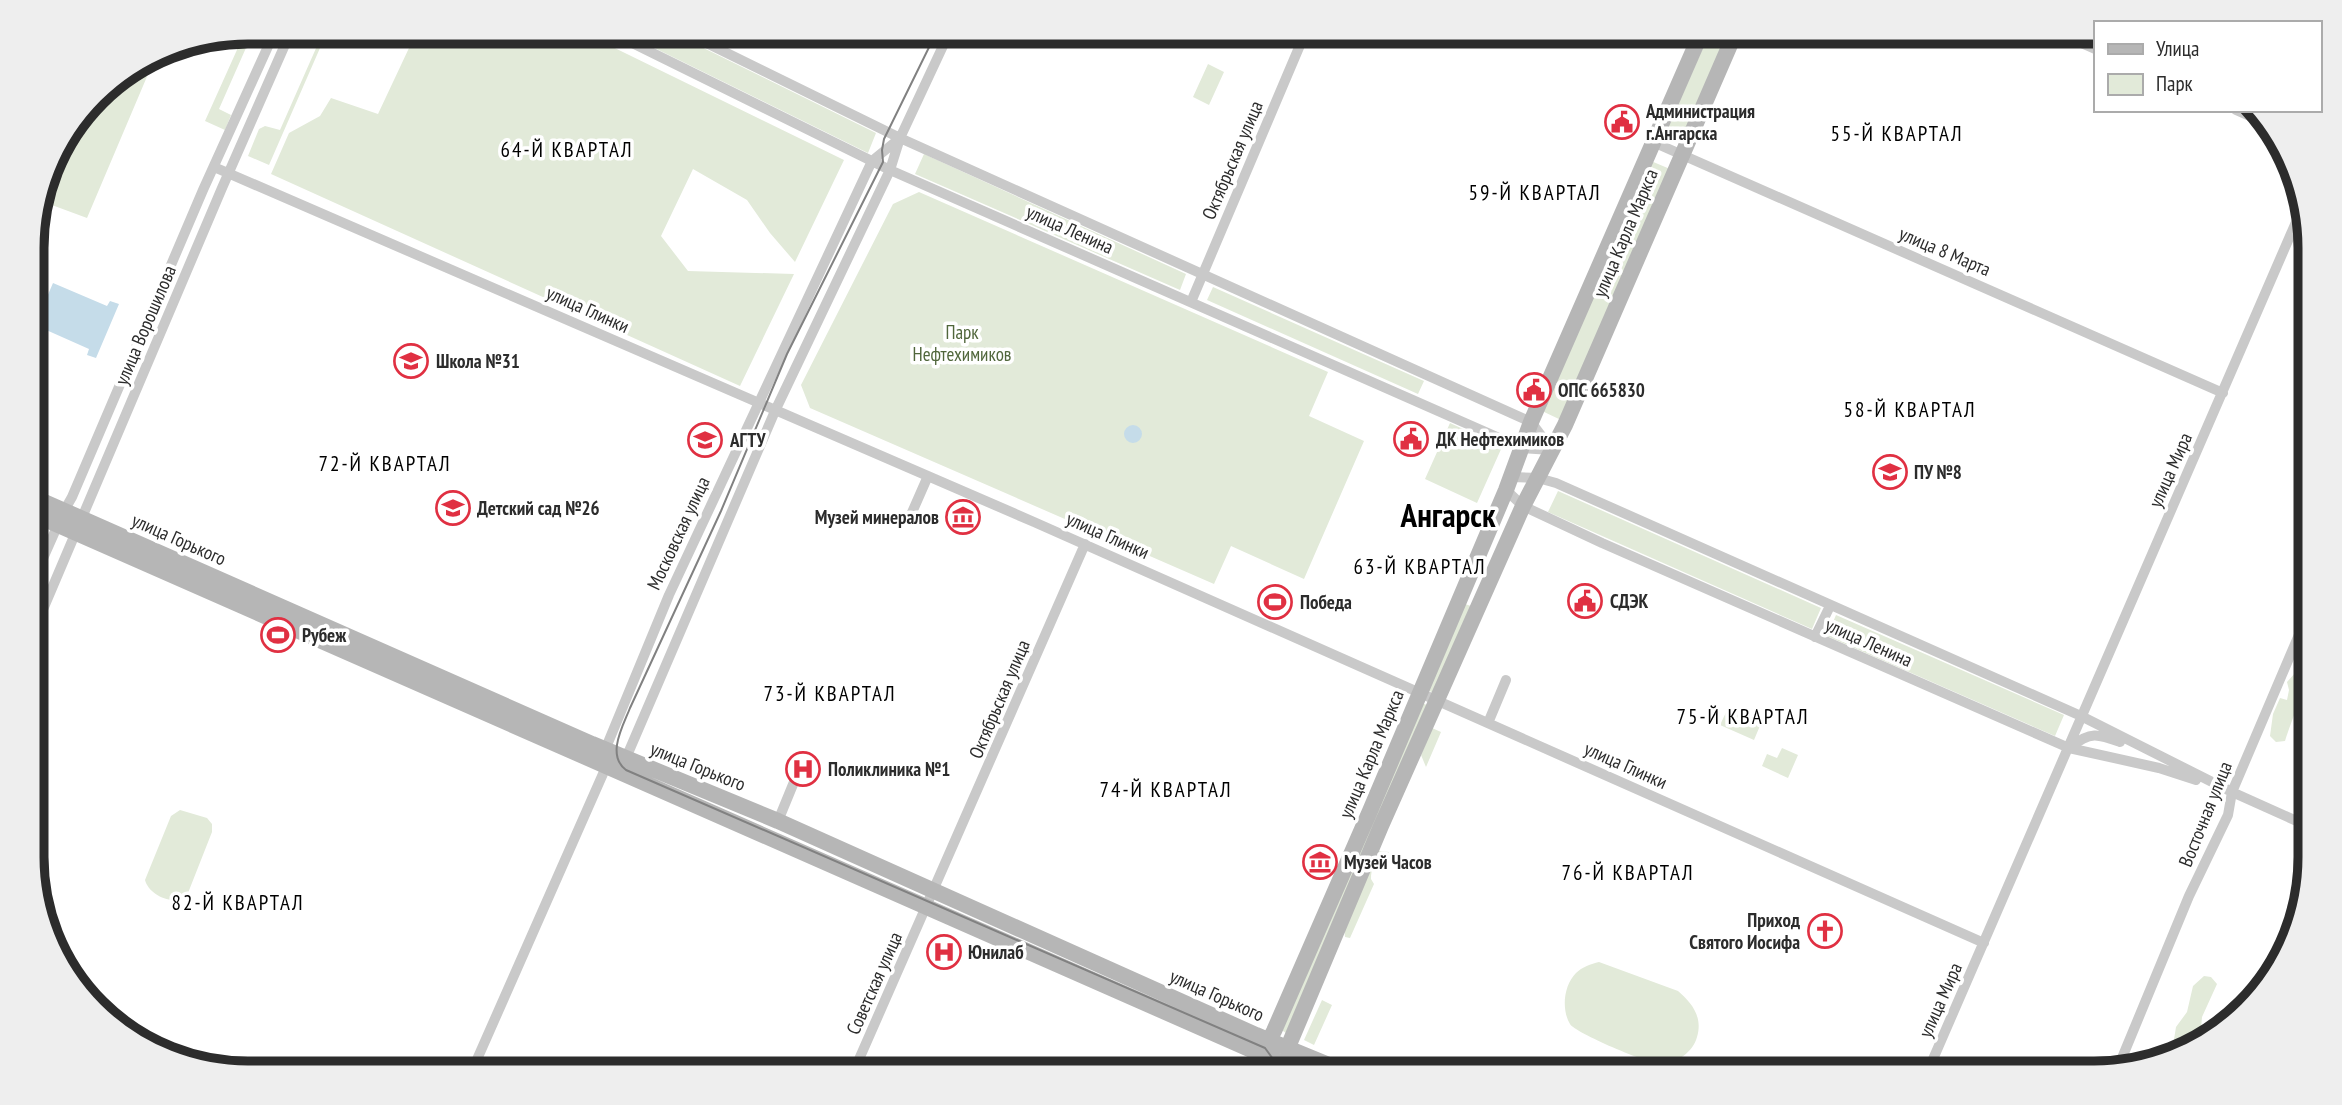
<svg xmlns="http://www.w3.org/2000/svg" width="2342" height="1105" font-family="'PT Sans Narrow',sans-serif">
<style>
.green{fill:#e2ead9}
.water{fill:#c5dce9}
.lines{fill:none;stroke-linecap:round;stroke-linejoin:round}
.street{stroke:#c9c9c9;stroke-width:10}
.secondary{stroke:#b6b6b6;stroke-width:16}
.tram{stroke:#818181;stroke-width:2}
.labels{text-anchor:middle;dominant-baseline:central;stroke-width:7;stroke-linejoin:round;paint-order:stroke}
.poi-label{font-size:19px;font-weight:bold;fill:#2c2c2c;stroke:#fff;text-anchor:start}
.street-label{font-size:19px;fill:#2c2c2c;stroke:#fff}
.park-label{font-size:19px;fill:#50663b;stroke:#fff}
.neighbourhood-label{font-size:21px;letter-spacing:2px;fill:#000;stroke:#fff}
.town-label{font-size:33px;font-weight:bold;fill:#000;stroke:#fff}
.rim{fill:none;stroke:#2c2c2c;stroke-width:9}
</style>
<rect width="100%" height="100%" fill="#fff"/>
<!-- green -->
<path class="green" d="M245,32H253L219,109L231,115L225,130L205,121Z
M374,32H582L844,160L795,262L770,233L747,200L693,169L661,236L688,271L794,274L740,386L271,174L289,133L320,116L331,98L378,114L409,48Z
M622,32H671L876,133L868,153Z
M1710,32H1730L1684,137L1667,129Z
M317,46L320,48L269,165L248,156L259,129L265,126L280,130Z
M157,53L87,218L41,201L54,152L105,85Z
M1208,64L1224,72L1209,105L1193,97Z
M924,154L1186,274L1180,290L915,174Z
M1651,161L1670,169L1561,420L1542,411Z
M919,192L1328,372L1309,416L1364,441L1304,579L1231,546L1214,584L810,408L801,385L893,204Z
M1213,287L1424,381L1418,394L1207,300Z
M1450,423L1502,447L1477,503L1425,479Z
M1558,491L1821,608L1812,629L1548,512Z
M1465,604L1471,606L1433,693L1428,690Z
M1836,615L2064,715L2055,736L1827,636Z
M2310,629V674C2306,681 2307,688 2304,695C2303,699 2300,701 2298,704C2294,716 2289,728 2285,741L2276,742L2270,736L2273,714L2280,698L2287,700L2289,690L2287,682L2304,663L2299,656Z
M1422,703L1427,705L1286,1033L1280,1029Z
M1729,706L1762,721L1754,740L1720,725Z
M1432,728L1441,732L1426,767L1421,755Z
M1782,748L1798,755L1788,778L1762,766L1767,754L1777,758Z
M180,810L207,818L212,824V832L188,893C177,908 149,896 145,880L171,816Z
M1378,851L1389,852L1385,860C1374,861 1371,869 1371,879L1374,884L1350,938L1345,937L1344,927Z
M1599,962L1678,991C1692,1003 1703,1017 1697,1037C1693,1052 1677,1063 1662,1064C1651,1065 1575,1033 1570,1024C1561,1009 1564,985 1576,973C1582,967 1591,964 1599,962Z
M2204,976L2211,977L2217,984L2202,1017L2201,1029L2193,1034L2189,1046L2172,1052L2176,1027L2187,1012L2193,986Z
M1322,1000L1332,1005L1314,1045L1304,1040Z"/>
<!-- water -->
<path class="water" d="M53,283L107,306L110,301L119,304L96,358L87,355L89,349L35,325Z
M1124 434a9 9 0 1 1 18 0a9 9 0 1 1-18 0Z"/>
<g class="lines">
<!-- street -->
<path class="street" d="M608,31L890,170L1522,448L1552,450
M682,31L900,138L1531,422L1552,450
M2054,31L2095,49
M2236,110L2270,125
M1653,142L2223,393
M214,167L1034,522L1984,943
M1191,302L1306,31
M1511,477L1538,478L1556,483L2081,716L2232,792L2310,827
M1506,490L1523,506L1602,543L2069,748L2159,768L2196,780
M910,517L928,476
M33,581L64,511L72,497L203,190L275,31
M33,633L222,188L291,31
M1815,637L1830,606
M1488,723L1506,680
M2071,747C2090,731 2098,734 2120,742
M620,760L629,751L775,411L890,170L900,138L950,31
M778,821L794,782
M2117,1070L2189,896L2228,815L2232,792L2310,609
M471,1073L606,767L605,750L669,595L872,161L900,138
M853,1073L1085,544
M1927,1073L2303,206"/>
<!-- secondary -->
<path class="secondary" d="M33,497L592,744L778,821L1256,1035L1348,1073
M33,514L1304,1073
M1289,1055L1288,1047L1381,826L1523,506L1565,425L1736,31
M1251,1073L1274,1031L1370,811L1506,490L1531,422L1702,31"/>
<!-- tram -->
<path class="tram" d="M937,31L884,139L882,150L883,162L787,354L721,511L630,708C623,726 606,755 626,770L1265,1048L1273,1059L1268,1073"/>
</g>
<!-- icons -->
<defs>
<g id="civic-ring" transform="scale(1.75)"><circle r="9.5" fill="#fff" stroke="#e03042" stroke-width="1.5"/><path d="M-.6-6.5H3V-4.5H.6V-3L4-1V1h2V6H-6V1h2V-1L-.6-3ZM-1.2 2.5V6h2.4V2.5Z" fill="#e03042"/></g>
<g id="school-ring" transform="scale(1.75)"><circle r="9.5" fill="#fff" stroke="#e03042" stroke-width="1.5"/><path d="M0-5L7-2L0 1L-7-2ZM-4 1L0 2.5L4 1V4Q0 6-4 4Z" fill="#e03042"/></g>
<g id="university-ring" transform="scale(1.75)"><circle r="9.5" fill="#fff" stroke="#e03042" stroke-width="1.5"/><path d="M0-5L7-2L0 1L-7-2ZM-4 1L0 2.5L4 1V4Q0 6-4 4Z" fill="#e03042"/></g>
<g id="museum-ring" transform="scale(1.75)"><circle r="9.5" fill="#fff" stroke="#e03042" stroke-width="1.5"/><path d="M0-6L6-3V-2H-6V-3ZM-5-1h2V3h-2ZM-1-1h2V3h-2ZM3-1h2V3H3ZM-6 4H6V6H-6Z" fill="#e03042"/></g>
<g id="stadium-ring" transform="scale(1.75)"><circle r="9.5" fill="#fff" stroke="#e03042" stroke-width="1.5"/><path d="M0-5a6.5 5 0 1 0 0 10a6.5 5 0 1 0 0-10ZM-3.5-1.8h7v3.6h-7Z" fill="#e03042"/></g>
<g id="hospital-ring" transform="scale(1.75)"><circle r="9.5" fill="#fff" stroke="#e03042" stroke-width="1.5"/><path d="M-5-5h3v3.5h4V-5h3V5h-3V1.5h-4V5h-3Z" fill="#e03042"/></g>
<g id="church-ring" transform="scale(1.75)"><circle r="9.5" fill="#fff" stroke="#e03042" stroke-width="1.5"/><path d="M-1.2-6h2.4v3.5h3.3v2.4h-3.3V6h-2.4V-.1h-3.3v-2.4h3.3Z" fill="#e03042"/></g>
</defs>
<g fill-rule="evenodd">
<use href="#civic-ring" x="1622" y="122"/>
<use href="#school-ring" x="411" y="361"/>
<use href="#civic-ring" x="1534" y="390"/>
<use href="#civic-ring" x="1411" y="439"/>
<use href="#university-ring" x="705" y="440"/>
<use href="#university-ring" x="1890" y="472"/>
<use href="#school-ring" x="453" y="508"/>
<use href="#museum-ring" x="963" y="517"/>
<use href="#civic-ring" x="1585" y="601"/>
<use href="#stadium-ring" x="1275" y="602"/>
<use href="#stadium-ring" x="278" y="635"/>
<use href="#hospital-ring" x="803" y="769"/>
<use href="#museum-ring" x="1320" y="862"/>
<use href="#church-ring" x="1825" y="931"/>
<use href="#hospital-ring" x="944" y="952"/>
</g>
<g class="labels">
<!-- poi labels -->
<g class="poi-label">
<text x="1646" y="111">Администрация<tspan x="1646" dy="22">г.Ангарска</tspan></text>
<text x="436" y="361">Школа №31</text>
<text x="1558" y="390">ОПС 665830</text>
<text x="1436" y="439">ДК Нефтехимиков</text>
<text x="730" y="440">АГТУ</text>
<text x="1914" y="472">ПУ №8</text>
<text x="477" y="508">Детский сад №26</text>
<text x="939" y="517" text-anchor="end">Музей минералов</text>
<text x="1610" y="601">СДЭК</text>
<text x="1300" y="602">Победа</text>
<text x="302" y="635">Рубеж</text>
<text x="828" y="769">Поликлиника №1</text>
<text x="1344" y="862">Музей Часов</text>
<text x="1800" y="920" text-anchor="end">Приход<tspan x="1800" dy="22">Святого Иосифа</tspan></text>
<text x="968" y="952">Юнилаб</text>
</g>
<!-- street labels -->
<g class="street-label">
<text transform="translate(1232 160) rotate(-67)">Октябрьская улица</text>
<text transform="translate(1070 229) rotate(24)">улица Ленина</text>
<text transform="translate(1625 233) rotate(-67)">улица Карла Маркса</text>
<text transform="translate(1945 251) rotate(23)">улица 8 Марта</text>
<text transform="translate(588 309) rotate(24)">улица Глинки</text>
<text transform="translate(145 325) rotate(-67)">улица Ворошилова</text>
<text transform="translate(2170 470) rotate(-66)">улица Мира</text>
<text transform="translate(678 533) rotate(-65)">Московская улица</text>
<text transform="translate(1108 535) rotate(24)">улица Глинки</text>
<text transform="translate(179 539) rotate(24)">улица Горького</text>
<text transform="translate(1869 642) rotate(24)">улица Ленина</text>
<text transform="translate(999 699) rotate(-67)">Октябрьская улица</text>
<text transform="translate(1371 754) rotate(-67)">улица Карла Маркса</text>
<text transform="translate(1626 765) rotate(24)">улица Глинки</text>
<text transform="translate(698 766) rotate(22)">улица Горького</text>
<text transform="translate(2205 814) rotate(-68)">Восточная улица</text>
<text transform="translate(874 983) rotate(-66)">Советская улица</text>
<text transform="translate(1217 995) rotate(24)">улица Горького</text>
<text transform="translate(1940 1000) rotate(-66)">улица Мира</text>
</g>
<!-- park labels -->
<g class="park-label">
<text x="962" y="332">Парк<tspan x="962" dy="22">Нефтехимиков</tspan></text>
</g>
<!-- neighbourhood labels -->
<g class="neighbourhood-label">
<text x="1897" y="133">55-Й КВАРТАЛ</text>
<text x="567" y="149">64-Й КВАРТАЛ</text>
<text x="1535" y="192">59-Й КВАРТАЛ</text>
<text x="1910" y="409">58-Й КВАРТАЛ</text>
<text x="385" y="463">72-Й КВАРТАЛ</text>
<text x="1420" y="566">63-Й КВАРТАЛ</text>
<text x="830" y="693">73-Й КВАРТАЛ</text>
<text x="1743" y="716">75-Й КВАРТАЛ</text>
<text x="1166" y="789">74-Й КВАРТАЛ</text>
<text x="1628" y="872">76-Й КВАРТАЛ</text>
<text x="238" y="902">82-Й КВАРТАЛ</text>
</g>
<!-- town labels -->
<g class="town-label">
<text x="1448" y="514">Ангарск</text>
</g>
</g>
<!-- crop -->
<path d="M0 0H2342V1105H0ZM248 44H2094A204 204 0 0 1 2298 248V857A204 204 0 0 1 2094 1061H248A204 204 0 0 1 44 857V248A204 204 0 0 1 248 44Z" fill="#eee" fill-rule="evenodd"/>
<path class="rim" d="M248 44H2094A204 204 0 0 1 2298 248V857A204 204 0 0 1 2094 1061H248A204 204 0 0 1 44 857V248A204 204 0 0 1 248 44Z"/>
<!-- legend -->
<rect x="2094" y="21" width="228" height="91" fill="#ffffff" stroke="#ababab" stroke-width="2"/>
<rect x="2108" y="44" width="35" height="10" fill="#b6b6b6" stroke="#ababab" stroke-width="2"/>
<text x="2156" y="56" font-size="21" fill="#2c2c2c">Улица</text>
<rect x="2108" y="74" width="35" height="21" fill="#e2ead9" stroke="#ababab" stroke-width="2"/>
<text x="2156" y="91" font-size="21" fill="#2c2c2c">Парк</text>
</svg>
